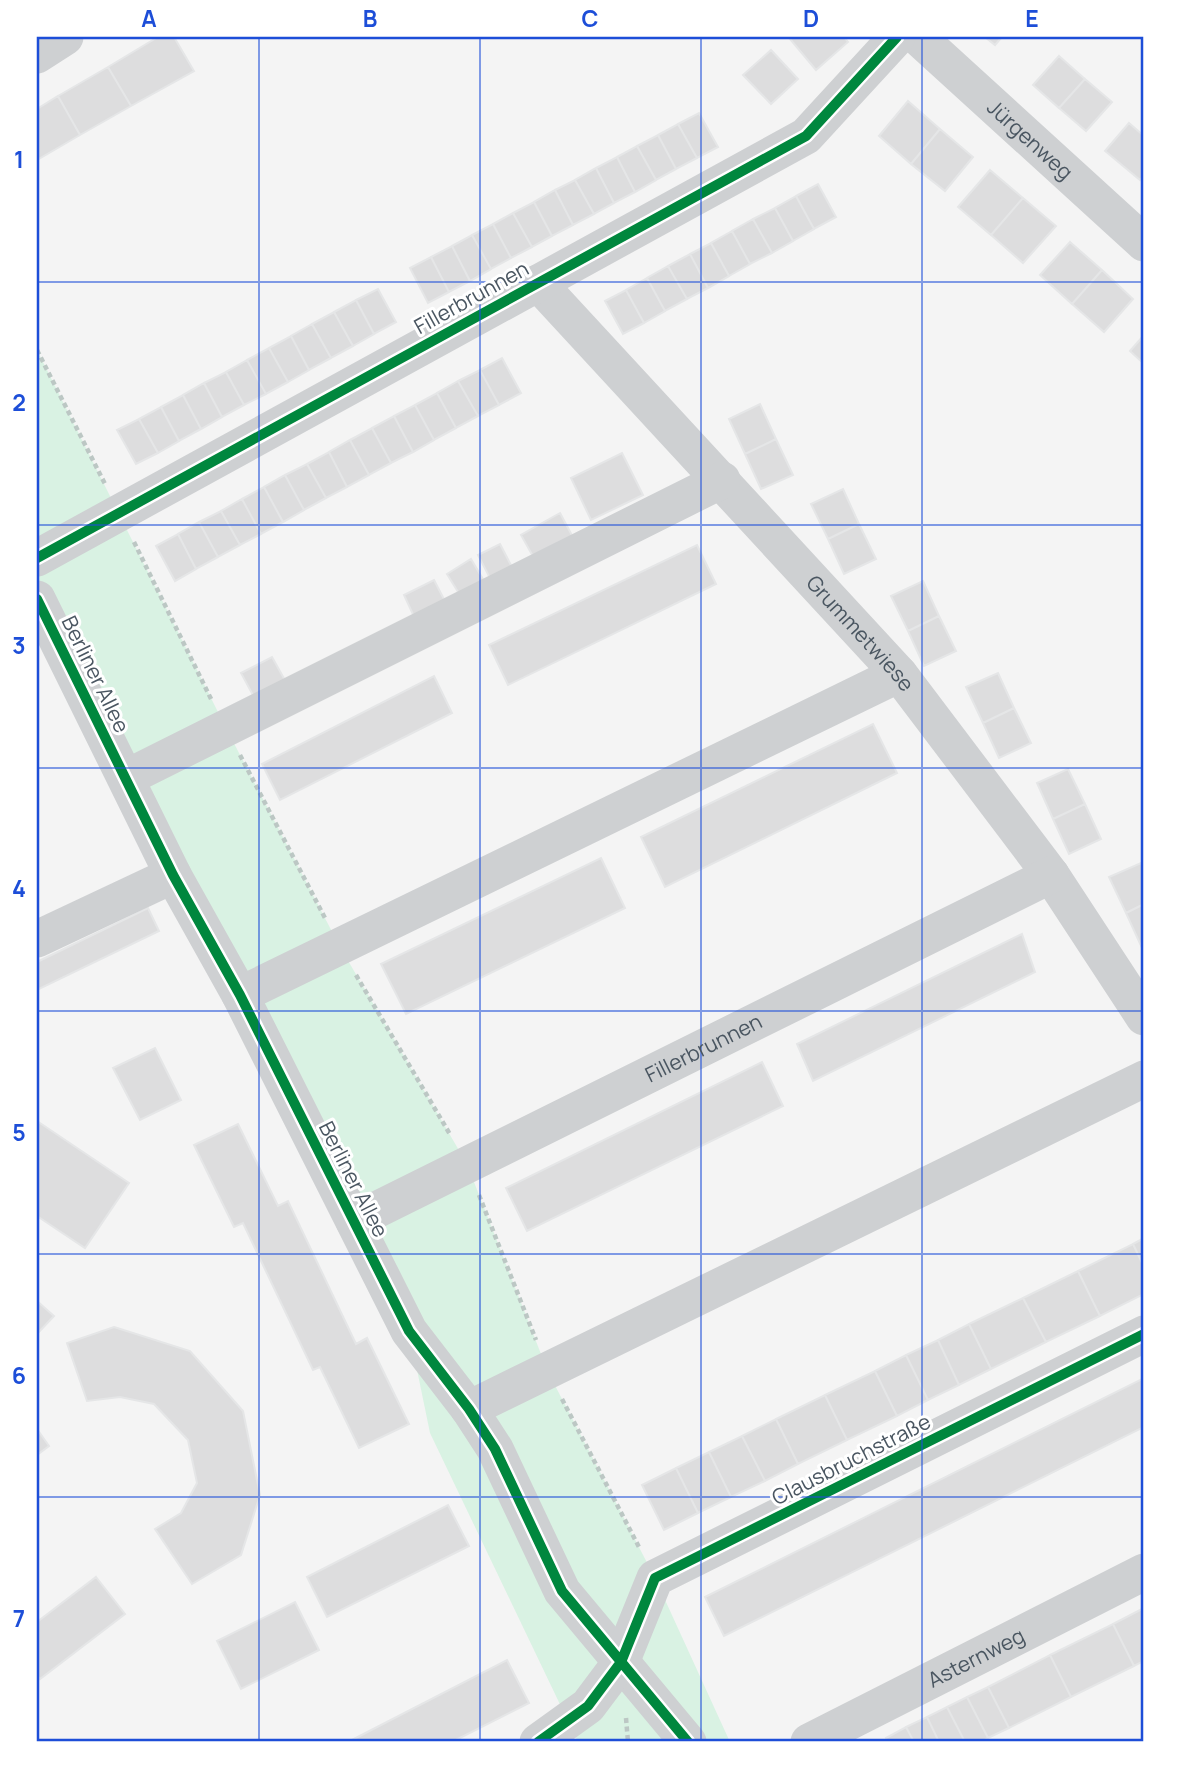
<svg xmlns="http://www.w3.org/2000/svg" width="1181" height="1779" font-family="Manrope,sans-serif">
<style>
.green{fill:#d9f2e3}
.building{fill:#ddddde;stroke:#e5e6e7;stroke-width:2}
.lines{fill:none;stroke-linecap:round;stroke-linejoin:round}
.path{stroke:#bcc7c4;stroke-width:4.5;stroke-dasharray:5 3.5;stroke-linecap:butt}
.minor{stroke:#ced0d2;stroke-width:37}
.cycleway-casing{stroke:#fff;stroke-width:15}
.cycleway{stroke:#00873e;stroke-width:10}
.grid{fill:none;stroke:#1d4ed8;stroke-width:2;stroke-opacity:0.55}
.labels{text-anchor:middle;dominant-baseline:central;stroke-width:6;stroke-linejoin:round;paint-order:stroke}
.street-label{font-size:21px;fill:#4a5661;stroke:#fff}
.neatline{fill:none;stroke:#1d4ed8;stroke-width:2.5}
.grid-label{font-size:23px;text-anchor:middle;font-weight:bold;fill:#1d4ed8}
</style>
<rect width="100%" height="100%" fill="#f4f4f4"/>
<!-- green -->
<path class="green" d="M37,350L226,728L340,947L467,1164L548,1372L655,1578L730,1742H578L430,1433L409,1331L37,599Z"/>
<!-- building -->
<path class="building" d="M158,37H174L194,71L131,106L108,67Z
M792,37H844L848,42L816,70L790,39Z
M985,37H1002L995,45Z
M771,50L798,79L771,104L743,75Z
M1059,56L1085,79L1059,108L1033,85Z
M108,67L131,106L80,135L58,96Z
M1085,79L1112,102L1086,131L1059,108Z
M58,96L80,135L37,160V109Z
M908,101L940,129L911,164L879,136Z
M699,113L718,147L697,158L678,124Z
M1129,123L1144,136V175L1140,180L1105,151Z
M678,124L697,158L676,169L658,135Z
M940,129L973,157L945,191L911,164Z
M658,135L676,169L656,180L637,146Z
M637,146L656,180L635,192L617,157Z
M617,157L635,192L614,203L596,168Z
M596,168L614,203L594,214L575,180Z
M990,170L1023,198L991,235L958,207Z
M575,180L594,214L573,225L555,190Z
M818,184L836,217L814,229L796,196Z
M555,190L573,225L552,236L534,202Z
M796,196L814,229L793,241L775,208Z
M1023,198L1056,226L1023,263L991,235Z
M534,202L552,236L532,247L513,213Z
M775,208L793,241L772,253L753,219Z
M513,213L532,247L511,258L493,224Z
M753,219L772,253L750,264L732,231Z
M493,224L511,258L491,269L472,235Z
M732,231L750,264L729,276L711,243Z
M472,235L491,269L470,281L452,246Z
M1070,242L1102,270L1072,304L1040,275Z
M711,243L729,276L708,288L690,254Z
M452,246L470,281L449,292L431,257Z
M690,254L708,288L687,299L668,266Z
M431,257L449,292L428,303L410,268Z
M668,266L687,299L665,311L647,278Z
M1102,270L1133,299L1104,332L1072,304Z
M647,278L665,311L644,323L626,290Z
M378,289L396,322L374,334L356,300Z
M626,290L644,323L623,334L605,301Z
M356,300L374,334L353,346L334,312Z
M334,312L353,346L331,358L312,324Z
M312,324L331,358L309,370L291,336Z
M1144,335V364L1130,351Z
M291,336L309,370L288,382L269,348Z
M269,348L288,382L266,394L247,360Z
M502,358L521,393L499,405L480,370Z
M247,360L266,394L244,405L226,372Z
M480,370L499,405L478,416L458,381Z
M226,372L244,405L222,417L204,383Z
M458,381L478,416L456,428L437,393Z
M204,383L222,417L201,429L183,395Z
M437,393L456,428L434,440L415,405Z
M183,395L201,429L179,441L161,407Z
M760,404L776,439L745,454L729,419Z
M415,405L434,440L413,452L394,416Z
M161,407L179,441L158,453L139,419Z
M394,416L413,452L391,463L372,428Z
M139,419L158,453L136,464L117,430Z
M372,428L391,463L369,475L350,440Z
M776,439L793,475L761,489L745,454Z
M350,440L369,475L347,487L329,452Z
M329,452L347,487L326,498L307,464Z
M622,453L643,495L591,520L571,478Z
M307,464L326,498L304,510L285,475Z
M285,475L304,510L283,522L264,487Z
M264,487L283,522L261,534L242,499Z
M843,489L859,524L828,539L811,504Z
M242,499L261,534L240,545L221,511Z
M221,511L240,545L218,557L199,522Z
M560,513L574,539L535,560L521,535Z
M199,522L218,557L196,569L178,534Z
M859,524L876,559L844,574L828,539Z
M178,534L196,569L175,581L156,546Z
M500,544L514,571L492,582L478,555Z
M697,545L716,584L508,685L489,645Z
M471,559L487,586L463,600L447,574Z
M434,580L447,605L416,621L404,595Z
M923,581L939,616L908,631L891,596Z
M939,616L956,651L924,666L908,631Z
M272,657L286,682L255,699L241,673Z
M998,673L1014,708L983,723L966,687Z
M434,676L452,713L280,800L262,764Z
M1014,708L1031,743L999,758L983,723Z
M873,724L897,773L665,887L641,837Z
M1068,769L1085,804L1053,819L1037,783Z
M1085,804L1101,839L1069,854L1053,819Z
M601,858L625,908L406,1014L381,964Z
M1141,863L1144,870V904L1126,913L1109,877Z
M1144,904V947L1142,948L1126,913Z
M148,908L159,931L37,990V962Z
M1022,934L1035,972L813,1081L797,1044Z
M155,1048L181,1100L140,1120L113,1068Z
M762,1062L783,1106L527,1231L506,1188Z
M37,1121L129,1183L85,1248L37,1216Z
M238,1124L278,1206L288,1201L356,1344L367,1338L409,1424L359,1448L320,1367L313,1370L243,1223L234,1227L194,1145Z
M1144,1238V1267L1133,1244Z
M1133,1244L1144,1267V1294L1100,1316L1078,1271Z
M1078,1271L1100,1316L1046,1342L1023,1298Z
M1023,1298L1046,1342L991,1369L969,1324Z
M37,1301L54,1316L37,1334Z
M969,1324L991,1369L959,1385L938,1340Z
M114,1327L190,1351L243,1411L260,1495L241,1555L192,1584L155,1529L181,1513L197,1483L188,1440L154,1404L120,1397L87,1401L67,1343Z
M938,1340L959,1385L928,1400L906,1355Z
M906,1355L928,1400L897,1416L875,1371Z
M875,1371L897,1416L847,1440L825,1395Z
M1144,1378V1427L724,1636L705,1597Z
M825,1395L847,1440L798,1464L776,1419Z
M776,1419L798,1464L765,1481L742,1436Z
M37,1429L49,1446L37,1455Z
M742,1436L765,1481L731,1497L709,1452Z
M709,1452L731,1497L698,1513L676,1468Z
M676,1468L698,1513L664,1530L642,1485Z
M448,1505L469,1546L327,1617L307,1577Z
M96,1577L125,1614L40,1679L37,1675V1622Z
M295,1602L319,1650L241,1689L217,1641Z
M1144,1608V1661L1134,1666L1113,1624Z
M1113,1624L1134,1666L1071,1697L1050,1655Z
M1050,1655L1071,1697L1009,1728L988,1687Z
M507,1660L529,1703L452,1742H348Z
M988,1687L1009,1728L988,1738L967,1697Z
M967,1697L988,1738L981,1742H965L947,1707Z
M947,1707L965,1742H939L927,1717Z
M927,1717L939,1742H914L906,1727Z
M906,1727L914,1742H888L886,1738Z"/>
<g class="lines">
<!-- path -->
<path class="path" d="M37,350L105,484
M134,542L212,701
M240,755L325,918
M356,975L451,1136
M479,1195L536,1340
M562,1399L640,1549
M626,1718L628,1742"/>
<!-- minor -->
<g class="minor">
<path id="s1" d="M918,37L1144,243"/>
<path d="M37,55L65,37"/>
<path id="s2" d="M538,283L899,674L1051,875L1144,1017"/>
<path d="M37,558L806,136L897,37"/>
<path d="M37,599L173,875L240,995L409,1331L469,1409L495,1449L562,1591L688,1742"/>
<path d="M126,778L722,480"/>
<path d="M37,939L173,875"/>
<path d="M240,995L899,674"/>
<path id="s3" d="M354,1221L1051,875"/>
<path d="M469,1409L1144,1079"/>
<path d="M538,1742L588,1706L621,1662L655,1578L1144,1334"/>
<path id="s4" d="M809,1742L1144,1572"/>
</g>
<!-- cycleway casing -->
<g class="cycleway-casing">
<path id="cycleway" d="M37,558L806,136L897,37
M37,599L173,875L240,995L409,1331L469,1409L495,1449L562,1591L688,1742
M538,1742L588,1706L621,1662L655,1578L1144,1334"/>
</g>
<!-- cycleway -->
<use href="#cycleway" class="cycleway"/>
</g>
<!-- grid -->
<path class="grid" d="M259,37V1742M480,37V1742M701,37V1742M922,37V1742M37,282H1144M37,525H1144M37,768H1144M37,1011H1144M37,1254H1144M37,1497H1144"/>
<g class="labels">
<!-- street labels -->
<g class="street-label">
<text stroke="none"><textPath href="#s1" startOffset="152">Jürgenweg</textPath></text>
<text transform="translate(471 297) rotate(-29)">Fillerbrunnen</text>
<text stroke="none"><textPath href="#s2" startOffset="476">Grummetwiese</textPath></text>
<text transform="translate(96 674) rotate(64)">Berliner Allee</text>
<text stroke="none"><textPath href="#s3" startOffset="390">Fillerbrunnen</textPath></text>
<text transform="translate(354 1179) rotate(63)">Berliner Allee</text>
<text transform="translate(851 1459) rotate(-27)">Clausbruchstraße</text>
<text stroke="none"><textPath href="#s4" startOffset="187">Asternweg</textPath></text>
</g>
</g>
<!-- border -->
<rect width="1181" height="1779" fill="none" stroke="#ffffff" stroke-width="77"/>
<rect x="38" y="38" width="1104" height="1702" class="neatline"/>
<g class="grid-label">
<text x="149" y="27">A</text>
<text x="370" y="27">B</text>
<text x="590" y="27">C</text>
<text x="811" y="27">D</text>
<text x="1032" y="27">E</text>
<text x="19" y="168">1</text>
<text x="19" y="411">2</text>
<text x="19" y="654">3</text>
<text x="19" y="897">4</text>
<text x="19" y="1141">5</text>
<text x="19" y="1384">6</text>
<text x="19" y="1627">7</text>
</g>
</svg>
